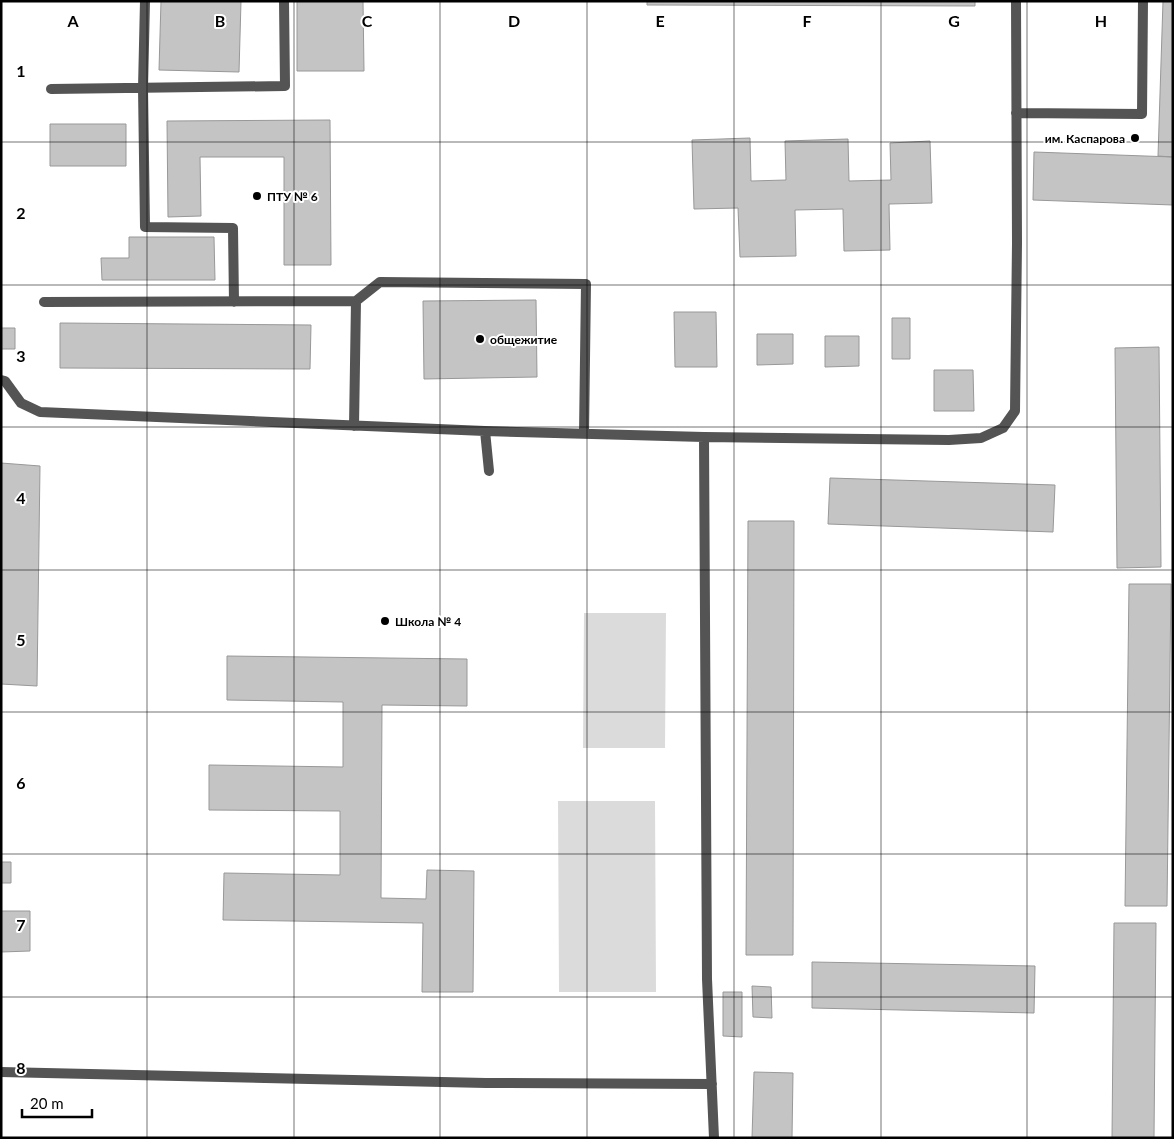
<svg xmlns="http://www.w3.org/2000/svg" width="1174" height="1139" font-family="Lato,sans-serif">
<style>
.green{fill:#dbdbdb}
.building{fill:#c4c4c4;stroke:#989898}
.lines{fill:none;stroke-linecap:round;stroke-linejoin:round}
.lane{stroke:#545454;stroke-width:10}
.grid{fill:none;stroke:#000;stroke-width:1;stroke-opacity:0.55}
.poi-dot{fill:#000;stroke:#fff;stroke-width:2}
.labels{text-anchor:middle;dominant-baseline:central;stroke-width:4;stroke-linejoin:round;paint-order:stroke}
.poi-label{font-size:12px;font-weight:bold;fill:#000;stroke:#fff;text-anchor:start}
.grid-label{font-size:16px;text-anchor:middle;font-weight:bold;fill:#000;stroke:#fff;stroke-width:4;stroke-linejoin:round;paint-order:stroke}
</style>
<rect width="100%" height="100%" fill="#fff"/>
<!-- green -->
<path class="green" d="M584,613H666L665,748H583Z
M558,801H655L656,992H559Z"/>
<!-- building -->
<path class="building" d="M161,1H241L239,72L159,70Z
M297,1H363L364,71H297Z
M647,1H975V6L647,5Z
M1163,1H1173V157L1158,156Z
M330,120L331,265H284V157H200L201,216L168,217L167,121Z
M50,124H126V166H50Z
M750,138L751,181L786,180L785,141L848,139L849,181L891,180L890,143L930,141L932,203L889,204L890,250L844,251L843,209L795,210L796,256L740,257L738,208L694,209L692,140Z
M1034,152L1173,157V205L1033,200Z
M129,237H214L215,280H102L101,258H129Z
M536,300L537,377L424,379L423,301Z
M674,312H716L717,367H675Z
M892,318H910V359H892Z
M60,323L311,325L310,369L60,368Z
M1,328H15V349H1Z
M757,334H793V364L757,365Z
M825,336H859V366L825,367Z
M1159,347L1161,567L1117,568L1115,348Z
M934,370H973L974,411H934Z
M1,463L40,466L37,686L1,684Z
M830,478L1055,485L1053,532L828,524Z
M748,521H794L793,955H746Z
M1129,584H1171L1167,906H1125Z
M227,656L467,659V706L382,705L381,898L426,899L427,870L474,871L473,992H422L423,923L223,920L224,873L340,875V811L209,810V765L343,767V702L227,700Z
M1,862H11V883H1Z
M1,911H30V951L1,952Z
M1114,923H1156L1154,1138H1112Z
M812,962L1035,966L1034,1013L812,1008Z
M752,986L771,987L772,1018L753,1017Z
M723,992H742V1037L723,1036Z
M754,1072L793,1073L792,1138H752Z"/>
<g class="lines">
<!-- lane -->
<path class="lane" d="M145,1L143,88L145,227L233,228L234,302
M51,89L285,86L284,1
M1016,113L1142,114L1143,1
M356,301L380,282L586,284L584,434
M44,302L356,301L354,426
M1,380L5,381L21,403L40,412L485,431L704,437L949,440L981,438L1003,428L1015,411L1017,243L1016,1
M485,431L489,471
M704,437L707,979L714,1138
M1,1072L486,1083L712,1084"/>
</g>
<!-- grid -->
<path class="grid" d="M147,1V1138M294,1V1138M440,1V1138M587,1V1138M734,1V1138M881,1V1138M1027,1V1138M1,142H1173M1,285H1173M1,427H1173M1,570H1173M1,712H1173M1,854H1173M1,997H1173"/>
<!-- markers -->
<g class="poi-dot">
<circle cx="1135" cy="138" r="5"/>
<circle cx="257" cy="196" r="5"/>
<circle cx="480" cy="339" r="5"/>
<circle cx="385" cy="621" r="5"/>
</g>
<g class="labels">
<!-- poi labels -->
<g class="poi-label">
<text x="1125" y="138" text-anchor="end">им. Каспарова</text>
<text x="267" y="196">ПТУ № 6</text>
<text x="490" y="339">общежитие</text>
<text x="395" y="621">Школа № 4</text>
</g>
</g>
<g class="grid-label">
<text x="73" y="27">A</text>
<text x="220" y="27">B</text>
<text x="367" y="27">C</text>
<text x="514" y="27">D</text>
<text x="660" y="27">E</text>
<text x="807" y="27">F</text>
<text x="954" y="27">G</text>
<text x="1101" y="27">H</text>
<text x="21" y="77">1</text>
<text x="21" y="219">2</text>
<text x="21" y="362">3</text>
<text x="21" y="504">4</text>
<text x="21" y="646">5</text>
<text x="21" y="789">6</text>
<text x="21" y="931">7</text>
<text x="21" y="1074">8</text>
</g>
<!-- border -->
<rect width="1174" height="1139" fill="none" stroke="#000000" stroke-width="5"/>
<!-- scale -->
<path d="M22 1109v8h70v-8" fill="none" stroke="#000000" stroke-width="2.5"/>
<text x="30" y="1109" font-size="15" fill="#000000" stroke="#ffffff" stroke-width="4" paint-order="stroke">20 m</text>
</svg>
